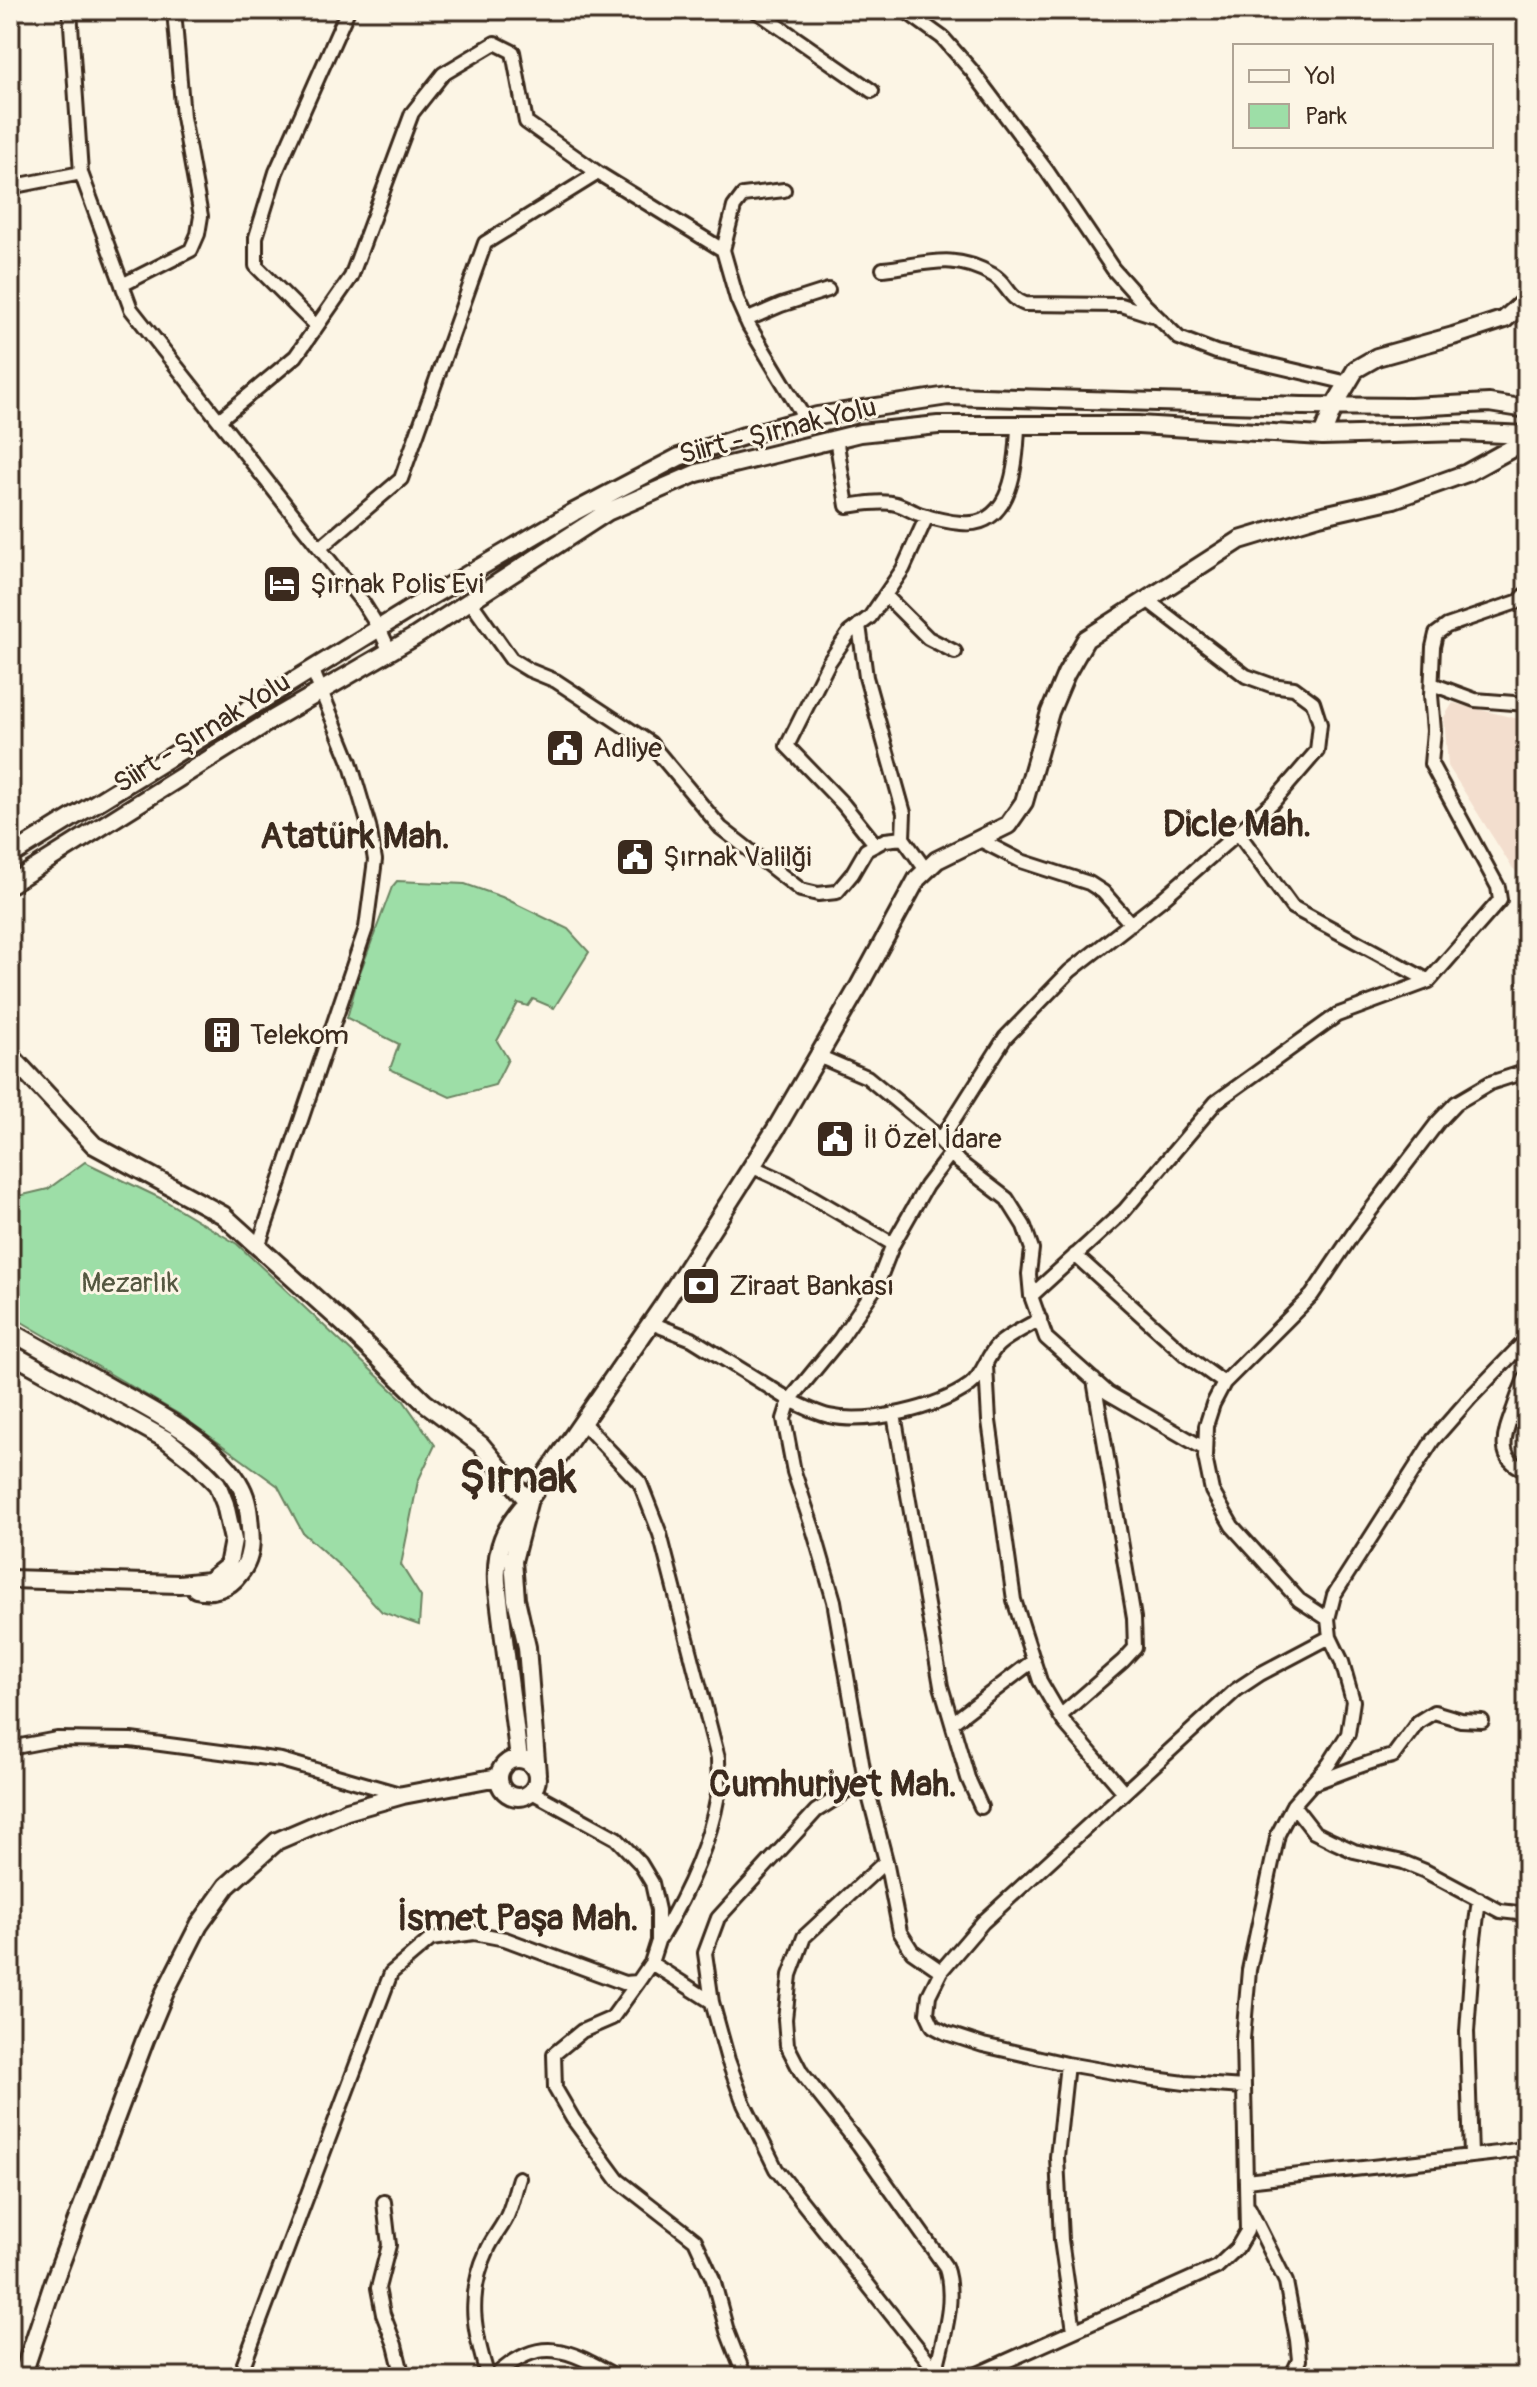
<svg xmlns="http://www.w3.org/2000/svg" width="1537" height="2387" font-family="Pangolin,sans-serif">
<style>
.built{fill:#f3dece}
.green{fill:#9ddea7;stroke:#6c8462;stroke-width:2}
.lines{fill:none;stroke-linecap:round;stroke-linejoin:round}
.minor-casing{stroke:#3b2a1e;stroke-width:18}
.tertiary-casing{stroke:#3b2a1e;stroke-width:22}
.minor{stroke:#fcf5e5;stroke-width:12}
.tertiary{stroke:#fcf5e5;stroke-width:16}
.labels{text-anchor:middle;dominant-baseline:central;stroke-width:6;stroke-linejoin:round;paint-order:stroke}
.street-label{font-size:28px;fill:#3b2a1e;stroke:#fcf5e5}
.poi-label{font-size:28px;fill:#3b2a1e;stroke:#fcf5e5;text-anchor:start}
.park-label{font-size:28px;fill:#545740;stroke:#fcf5e5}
.district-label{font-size:36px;font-weight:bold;fill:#3b2a1e;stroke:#fcf5e5}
.town-label{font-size:44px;font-weight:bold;fill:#3b2a1e;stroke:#fcf5e5}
</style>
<rect width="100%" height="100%" fill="#fcf5e5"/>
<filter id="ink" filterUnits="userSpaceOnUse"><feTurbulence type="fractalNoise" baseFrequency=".0125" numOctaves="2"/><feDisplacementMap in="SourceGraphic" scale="16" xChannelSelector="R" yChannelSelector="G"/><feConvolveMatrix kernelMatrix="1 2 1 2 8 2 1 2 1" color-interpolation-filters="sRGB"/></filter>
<g filter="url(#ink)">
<!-- built -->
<path class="built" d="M1453,703L1527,721V884L1511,866L1448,766L1444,717Z"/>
<!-- green -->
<path class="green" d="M397,881L465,884L502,897L568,929L589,952L554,1008L533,999L528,1006L518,1003L497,1041L508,1059L495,1085L450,1097L390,1069L399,1044L347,1018L358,978L392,887Z
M85,1162L162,1199L237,1244L403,1400L435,1445L418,1481L401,1565L421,1597L419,1625L382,1612L341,1567L303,1533L278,1486L182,1416L10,1315V1198L48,1189Z"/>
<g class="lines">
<!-- minor casing -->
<g class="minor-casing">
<path id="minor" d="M755,10L872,91
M904,10L943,38L972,71L1047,171L1113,269L1145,305L1179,338L1216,352L1348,383
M81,173L131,309L363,603L380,630L390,652
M10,187L81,173L70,10
M784,190L743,195L734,207L723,250L737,299L749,326L805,419
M883,269C925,265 952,251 993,275C1008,284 1008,298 1025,304L1121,305L1152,315
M122,285L191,250L198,234L201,216L183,117L174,10
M746,320L781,305L828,290
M316,326L256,266V237L276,172L348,10
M219,420L296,356L351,277L412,113L443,74L495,43L513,52L526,122L598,173L723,250
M836,438L847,506C862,504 882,500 896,504C904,506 911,511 919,514C932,518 948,522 961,523C1013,529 1017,460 1018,425
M320,548L401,479L485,243L598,173
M885,595L928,638L955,652
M470,601L511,659L529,670L556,681L650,743L721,828L780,874L801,890L818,894L837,892L852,874L866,850L885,840L903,838L926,870
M859,625L866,677L904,813L903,838
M1432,684L1475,700L1527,704
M1238,833L1292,907L1429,981
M978,839L1021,861L1089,883L1103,892L1131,924
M876,845L843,804L787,746L829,662L849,633L870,617L903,569L927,516
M818,1056L867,1077L930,1129L959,1162L1007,1199L1024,1226L1032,1249L1029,1274L1031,1296L1046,1338L1108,1393L1205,1449
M940,1141L1005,1038L1070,971L1161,900L1273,802L1317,751L1320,724L1313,702L1294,688L1271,685L1246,676L1147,600
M751,1166L788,1183L893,1244
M258,1247L366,928L375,860L369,826L350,762L313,671
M1075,1255L1188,1357L1224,1383
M1031,1296L1124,1211L1216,1102L1337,1015L1429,981L1500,900L1498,887L1431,764L1434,731L1431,695L1433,647L1436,634L1447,626L1520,601L1527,593
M651,1323L692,1339L790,1400L840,1339L877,1285L893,1244L926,1186L951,1153
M986,1366L989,1421L1014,1600L1040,1681L1064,1722L1124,1792
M1527,1375C1521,1387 1517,1399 1513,1411C1504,1435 1495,1460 1527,1470
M894,1414L941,1686L968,1778L981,1807
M584,1424L640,1483L660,1534L718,1758C718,1770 720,1783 718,1795C709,1846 686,1895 660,1938
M1328,1619L1299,1600L1232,1526L1212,1491L1205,1457L1206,1426L1213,1404L1224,1383L1312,1295L1355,1231L1438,1122L1456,1103L1490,1083L1527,1071
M1060,1716L1123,1661L1135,1648L1134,1618L1094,1380
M952,1723L1034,1660
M10,1748L57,1739L131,1740L281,1760L403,1795
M865,1780L816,1811L718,1918L705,1953L712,2002L728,2060L744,2104L776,2169L941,2377
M1316,1782C1342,1773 1366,1762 1393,1756L1418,1722L1434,1712L1461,1720L1482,1721
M1293,1805L1314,1832L1332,1841L1354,1851L1403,1862L1425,1871L1500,1911L1527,1914
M886,1861L804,1937L790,1975L785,2019L787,2045L801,2072L859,2145L945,2266C957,2298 943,2338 936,2370
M651,1963L712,2002
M941,1971L912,1951L900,1932L886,1861L865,1780L834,1601L814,1532L794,1472L784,1419L790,1400C802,1406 816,1413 829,1416C868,1425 938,1408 970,1385C984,1375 986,1356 998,1345C1009,1335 1027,1327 1040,1319
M638,1982L612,2018L582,2031L554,2054L555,2088L573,2119L618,2180L695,2240L713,2279L727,2331L745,2377
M1067,2064L1057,2157L1061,2240L1074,2330
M1244,2087L1185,2083L1147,2078L1067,2064L983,2045L946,2033L933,2026L927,2013L929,1995L941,1971L983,1922L1236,1690L1260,1674L1330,1637
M1471,2156L1467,2032L1473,1947L1479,1899
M1246,2181L1498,2153L1527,2148
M384,2202L389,2245L378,2288L383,2314L395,2345L403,2377
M1249,2208L1286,2282L1297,2340L1299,2360L1291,2377
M239,2377L391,1973L431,1939L474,1933L505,1939L624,1983L638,1982L651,1963L658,1941V1910L652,1883L640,1863L616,1838L532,1792
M488,2377C474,2332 466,2297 487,2251C492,2238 503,2227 508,2214C513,2203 515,2190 519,2178
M494,2377C541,2334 567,2349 617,2377
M971,2377L1217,2267L1237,2248L1247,2231L1243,2039L1249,1970L1278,1834L1293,1805L1329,1764L1348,1734L1353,1701L1342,1662L1330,1637L1328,1619L1334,1595L1433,1440L1470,1398L1527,1339"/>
</g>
<!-- tertiary casing -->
<g class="tertiary-casing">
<path id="tertiary" d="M1322,436L1334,406L1356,369L1377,357L1453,336L1505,319L1527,299
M10,856L428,598L574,512L679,457L744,436L817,416L948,396L1302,406L1411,407L1489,403L1527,409
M10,884L273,719L416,636L607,512L697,473L860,433L938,425H1138L1322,436L1460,432L1527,435
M10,1055L94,1145L223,1215L344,1324L424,1402L481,1445L528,1501
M10,1331C44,1350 77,1369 111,1388C151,1410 220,1445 241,1487C248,1500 249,1514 250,1528C252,1544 250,1562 239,1574C229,1588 212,1593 196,1589
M10,1353L167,1440L196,1463L217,1484L225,1504L233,1540L228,1566L209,1581L179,1584L10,1579
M528,1503L513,1561L516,1599L527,1647L537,1774
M499 1778a19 19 0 1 1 38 0a19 19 0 1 1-38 0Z
M519,1759L497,1583C495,1547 504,1528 528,1501L664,1304L777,1127L859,986L917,879L937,860L1008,825L1024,802L1050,712L1066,674L1086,639L1240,540L1319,516L1394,499L1467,473L1527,440
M22,2377L54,2281L145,2040L165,1992L199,1925L227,1886L277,1841L347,1811L403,1795L498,1777"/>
</g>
<!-- minor -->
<use href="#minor" class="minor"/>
<!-- tertiary -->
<use href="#tertiary" class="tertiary"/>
</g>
</g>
<!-- icons -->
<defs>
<g id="hotel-square" transform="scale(2)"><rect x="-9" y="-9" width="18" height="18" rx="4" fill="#3b2a1e" stroke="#fcf5e5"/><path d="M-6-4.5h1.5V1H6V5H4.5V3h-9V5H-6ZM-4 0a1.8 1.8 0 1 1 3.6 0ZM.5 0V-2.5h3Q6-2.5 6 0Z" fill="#fff"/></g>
<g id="civic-square" transform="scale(2)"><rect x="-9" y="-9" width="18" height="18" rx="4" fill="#3b2a1e" stroke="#fcf5e5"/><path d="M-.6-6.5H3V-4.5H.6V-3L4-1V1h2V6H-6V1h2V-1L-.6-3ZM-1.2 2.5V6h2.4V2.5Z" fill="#fff"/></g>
<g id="building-square" transform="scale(2)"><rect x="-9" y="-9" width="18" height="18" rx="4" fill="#3b2a1e" stroke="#fcf5e5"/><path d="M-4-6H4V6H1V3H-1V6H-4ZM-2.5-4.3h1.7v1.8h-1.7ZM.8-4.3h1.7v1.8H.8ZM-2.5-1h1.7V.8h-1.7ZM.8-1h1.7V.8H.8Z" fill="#fff"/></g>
<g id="bank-square" transform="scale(2)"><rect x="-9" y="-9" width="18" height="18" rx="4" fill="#3b2a1e" stroke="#fcf5e5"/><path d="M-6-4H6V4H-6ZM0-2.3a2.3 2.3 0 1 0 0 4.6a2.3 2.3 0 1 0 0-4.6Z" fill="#fff"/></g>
</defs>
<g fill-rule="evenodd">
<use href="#hotel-square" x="282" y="584"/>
<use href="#civic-square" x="565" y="748"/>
<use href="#civic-square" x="635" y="857"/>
<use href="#building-square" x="222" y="1035"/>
<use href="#civic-square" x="835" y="1139"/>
<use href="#bank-square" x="701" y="1286"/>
</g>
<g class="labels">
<!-- street labels -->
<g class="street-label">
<text transform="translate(778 431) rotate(-14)">Siirt - Şırnak Yolu</text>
<text transform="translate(202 733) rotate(-32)">Siirt - Şırnak Yolu</text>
</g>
<!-- poi labels -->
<g class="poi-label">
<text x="310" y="584">Şırnak Polis Evi</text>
<text x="593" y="748">Adliye</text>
<text x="663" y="857">Şırnak Valilği</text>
<text x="250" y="1035">Telekom</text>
<text x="863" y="1139">İl Özel İdare</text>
<text x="729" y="1286">Ziraat Bankası</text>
</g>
<!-- park labels -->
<g class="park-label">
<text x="130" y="1283">Mezarlık</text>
</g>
<!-- district labels -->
<g class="district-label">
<text x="1237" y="824">Dicle Mah.</text>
<text x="355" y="836">Atatürk Mah.</text>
<text x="833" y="1784">Cumhuriyet Mah.</text>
<text x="518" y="1918">İsmet Paşa Mah.</text>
</g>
<!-- town labels -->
<g class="town-label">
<text x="518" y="1478">Şırnak</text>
</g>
</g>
<!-- margin -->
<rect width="1537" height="2387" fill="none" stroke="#fcf5e5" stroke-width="40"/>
<rect x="20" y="20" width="1497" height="2347" fill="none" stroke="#3b2a1e" stroke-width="3" filter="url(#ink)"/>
<!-- legend -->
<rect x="1233" y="44" width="260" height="104" fill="#fcf5e5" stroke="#afa495" stroke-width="2"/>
<rect x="1249" y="70" width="40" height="12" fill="#fcf5e5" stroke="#afa495" stroke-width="2"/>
<text x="1305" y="84" font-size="24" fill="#3b2a1e">Yol</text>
<rect x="1249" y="104" width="40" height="24" fill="#9ddea7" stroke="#afa495" stroke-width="2"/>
<text x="1305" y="124" font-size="24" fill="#3b2a1e">Park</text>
</svg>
